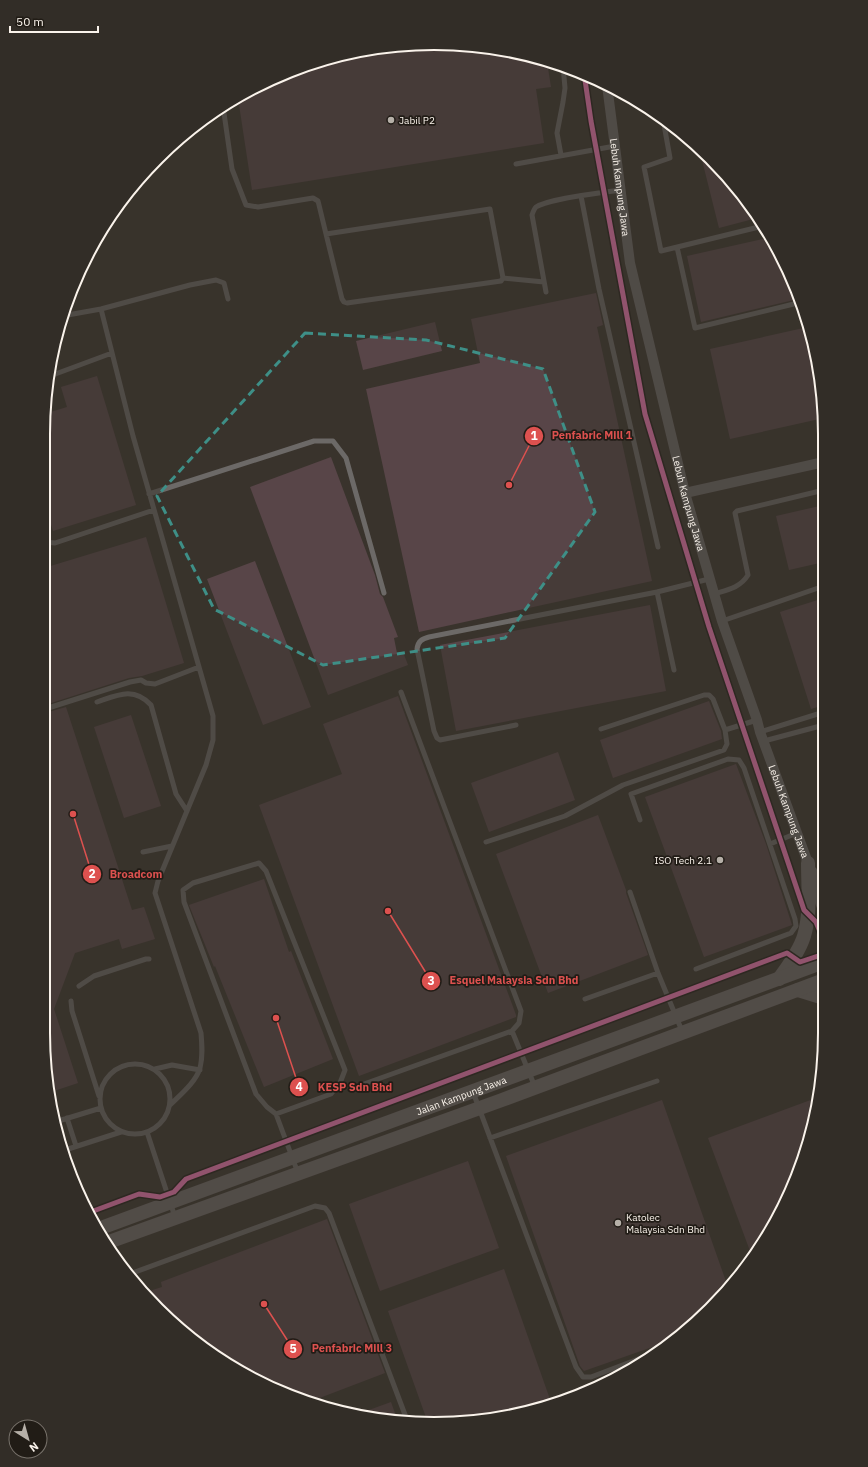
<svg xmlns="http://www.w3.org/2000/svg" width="868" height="1467" font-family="'IBM Plex Sans',sans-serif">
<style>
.building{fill:#584548}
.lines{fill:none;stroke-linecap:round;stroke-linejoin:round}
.lane{stroke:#6c6967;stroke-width:5}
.street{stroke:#6c6967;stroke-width:10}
.secondary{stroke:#6f6a68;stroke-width:14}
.cycleway-casing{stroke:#211c16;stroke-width:8}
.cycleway{stroke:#fd7abc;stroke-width:5}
.marked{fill:none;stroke:#3e8f87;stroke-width:3;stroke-dasharray:8 5;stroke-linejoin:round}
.poi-dot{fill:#b6b0a8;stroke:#211c16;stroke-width:1.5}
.labels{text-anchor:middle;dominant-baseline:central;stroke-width:3.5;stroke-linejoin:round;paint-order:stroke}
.poi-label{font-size:10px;fill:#faf3eb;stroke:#211c16;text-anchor:start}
.street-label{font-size:10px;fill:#faf3eb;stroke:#211c16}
.rim{fill:none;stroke:#faf3eb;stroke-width:2}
.leader{fill:none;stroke:#dd514f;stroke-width:1.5}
.callout-dot{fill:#dd514f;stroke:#211c16;stroke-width:1.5}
.mark-label{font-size:12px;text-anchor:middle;font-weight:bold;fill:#fff}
.callout-label{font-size:11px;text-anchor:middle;font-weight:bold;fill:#dd514f;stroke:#211c16;stroke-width:3.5;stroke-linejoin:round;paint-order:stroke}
</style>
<rect width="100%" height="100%" fill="#39332c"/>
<!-- building -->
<path class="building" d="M434,43L510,50L547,62L551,87L536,89L544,143L252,190L238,98L284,73L358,51Z
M699,148L711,158L757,218L719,228Z
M772,237L797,292L798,299L701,322L687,256Z
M596,293L603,325L597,327L652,581L419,632L366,389L480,363L471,319Z
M435,322L442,351L363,370L356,341Z
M808,327L824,408V418L730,439L710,349Z
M97,376L136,505L53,531L44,502V414L67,407L61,387Z
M331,457L375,575L380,594L383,597L398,637L394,638L397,653L403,652L408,665L328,695L250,487Z
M824,505V562L789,570L776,516Z
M146,537L184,663L142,676L129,678L45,705L44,568Z
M255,561L311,707L263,725L207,579Z
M824,598V705L811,709L780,612Z
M650,605L666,691L456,731L440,645Z
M398,696L516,1015V1017L359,1076L259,805L342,774L323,724Z
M709,701L721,731L722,739L613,778L600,740Z
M66,707L132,910L144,907L155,939L122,949L119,939L75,953L54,1009L78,1083L48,1093L46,1084L45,713Z
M131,715L161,806L124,818L94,727Z
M558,752L575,800L489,832L471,783Z
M736,764L766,844L792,925L704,957L645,797Z
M598,815L626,890V893L648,955L548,993L496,854Z
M264,879L289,952L291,951L333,1059L264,1087L215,966L214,967L189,905Z
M816,1098L804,1159L759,1250L753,1259L708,1138Z
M662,1100L729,1290L678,1338L584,1371L580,1366L506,1156Z
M468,1161L499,1248L380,1291L349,1204Z
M327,1219L385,1373L309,1402L261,1384L217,1358L158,1310L143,1293L162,1287L161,1282Z
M504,1269L552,1405L510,1417L434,1424L428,1423L388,1311Z
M391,1402L397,1419L358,1414Z"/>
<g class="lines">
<!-- lane -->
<path class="lane" d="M223,106L232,169L246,205L258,207L313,198L318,201L319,205L326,234
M663,119L670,158L644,167L661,251L763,226
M561,155L557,133L563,102L565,88L563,66
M516,164L615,146
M581,196L599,289L658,547
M677,247L695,328L802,302
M503,278L490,209L326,234L342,299L344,302L347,303L501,281L503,278L544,282
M546,292L532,215C533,212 534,209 536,207C550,198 602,193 620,190
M101,309L133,436L213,716V740L206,765L158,881L155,893L201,1033C202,1045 203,1056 200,1068C196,1082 180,1095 170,1105
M62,316L101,309L190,285L216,280L224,283L228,299
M50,376L112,353
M149,494L314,441H333L346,458L384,593
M44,542L55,543L154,510
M657,592L674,670
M714,594C727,590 740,588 748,575L735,513L737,511L824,490
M722,621L824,586
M401,692L521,1011L519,1023L512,1031
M97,702C117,695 134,686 151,705L176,794L187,811
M45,709L130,682L141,680L146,683L155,684L199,667
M516,725L440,740L437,738L434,731L417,649C418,641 422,639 429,637L657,592L709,579
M821,726L824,737
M601,729L704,695H709L713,699L725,730L757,720
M760,732L824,712
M764,741L824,725
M640,820L631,794L728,759L739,760L744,768L795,919L796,926L791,933L696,969
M486,842L565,816L623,785L724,750L727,744L725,730
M770,844L797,833
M143,852L172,846
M630,892L658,973L682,1031
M79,986L94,976L146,959H149
M585,999L658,973
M71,1001L72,1011L99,1096
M100 1099a35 35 0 1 1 70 0a35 35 0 1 1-70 0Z
M155,1069L172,1065L200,1070
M364,1084L512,1031L535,1087
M473,1092L576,1367L583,1377H591L662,1350
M276,1114L331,1094L340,1083L345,1070L266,871L259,863L193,883L183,890L184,902L256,1094L267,1107L276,1114L298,1173
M67,1118L76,1146
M55,1122L101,1108
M147,1132L175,1217
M490,1138L657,1081
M62,1151L121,1132
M127,1275L315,1206L325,1208L329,1213L407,1420"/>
<!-- street -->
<g class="street">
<path id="s1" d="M607,85L630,263L685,493L722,621L757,720L760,732L808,863"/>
<path d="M685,493L824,462"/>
</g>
<!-- secondary -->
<g class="secondary">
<path d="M811,873L824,907"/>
<path d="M779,979C788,966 799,952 804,936C811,913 808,888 808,863"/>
<path d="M798,990L824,998"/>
<path id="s2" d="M98,1229L824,962"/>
<path d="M106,1243L502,1100L824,980"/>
</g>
<!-- cycleway casing -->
<g class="cycleway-casing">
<path id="cycleway" d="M584,73L591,121L645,414L709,627L804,910L816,922L824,941
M88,1213L139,1194L160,1197L174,1192L186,1179L787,953L800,962L821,955L824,949"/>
</g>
<!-- cycleway -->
<use href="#cycleway" class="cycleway"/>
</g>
<!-- marked area -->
<path d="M0 0H868V1467H0ZM305,333L426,340L543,369L595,512L505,638L323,665L214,609L157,496Z" fill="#39332c" fill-opacity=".55" fill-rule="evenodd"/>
<path class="marked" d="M305,333L426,340L543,369L595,512L505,638L323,665L214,609L157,496Z"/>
<!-- markers -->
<g class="poi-dot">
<circle cx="391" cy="120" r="4"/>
<circle cx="720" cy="860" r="4"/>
<circle cx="618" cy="1223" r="4"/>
</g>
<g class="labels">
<!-- poi labels -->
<g class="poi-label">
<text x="399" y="120">Jabil P2</text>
<text x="712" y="860" text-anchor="end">ISO Tech 2.1</text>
<text x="626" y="1217">Katolec<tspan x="626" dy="12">Malaysia Sdn Bhd</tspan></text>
</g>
<!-- street labels -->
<g class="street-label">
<text stroke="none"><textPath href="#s1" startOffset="103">Lebuh Kampung Jawa</textPath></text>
<text stroke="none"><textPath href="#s1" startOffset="427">Lebuh Kampung Jawa</textPath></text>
<text stroke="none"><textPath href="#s1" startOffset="751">Lebuh Kampung Jawa</textPath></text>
<text stroke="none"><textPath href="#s2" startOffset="387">Jalan Kampung Jawa</textPath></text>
</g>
</g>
<!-- crop -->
<path d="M0 0H868V1467H0ZM434 50H434A384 384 0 0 1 818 434V1033A384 384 0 0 1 434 1417H434A384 384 0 0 1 50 1033V434A384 384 0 0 1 434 50Z" fill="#322d27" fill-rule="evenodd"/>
<path class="rim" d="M434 50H434A384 384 0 0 1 818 434V1033A384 384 0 0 1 434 1417H434A384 384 0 0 1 50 1033V434A384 384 0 0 1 434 50Z"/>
<!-- callouts -->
<path class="leader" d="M509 485L534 436M73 814L92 874M388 911L431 981M276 1018L299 1087M264 1304L293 1349"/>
<g class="callout-dot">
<circle cx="509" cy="485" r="4"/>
<circle cx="73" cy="814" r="4"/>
<circle cx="388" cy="911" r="4"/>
<circle cx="276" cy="1018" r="4"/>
<circle cx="264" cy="1304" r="4"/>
<circle cx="534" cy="436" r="10"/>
<circle cx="92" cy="874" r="10"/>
<circle cx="431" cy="981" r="10"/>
<circle cx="299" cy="1087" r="10"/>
<circle cx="293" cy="1349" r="10"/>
</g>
<g class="mark-label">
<text x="534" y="440">1</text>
<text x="92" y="878">2</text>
<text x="431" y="985">3</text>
<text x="299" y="1091">4</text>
<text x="293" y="1353">5</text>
</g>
<g class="callout-label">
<text x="592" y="439">Penfabric Mill 1</text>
<text x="136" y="878">Broadcom</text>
<text x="514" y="984">Esquel Malaysia Sdn Bhd</text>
<text x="355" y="1091">KESP Sdn Bhd</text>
<text x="352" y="1352">Penfabric Mill 3</text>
</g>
<!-- north arrow -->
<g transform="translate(28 1439) rotate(143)"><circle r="19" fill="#211c16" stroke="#78726b"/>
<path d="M0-3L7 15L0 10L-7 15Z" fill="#b6b0a8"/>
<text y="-6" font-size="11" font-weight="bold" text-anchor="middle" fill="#faf3eb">N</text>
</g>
<!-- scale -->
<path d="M10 26v6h88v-6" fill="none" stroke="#faf3eb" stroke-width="2"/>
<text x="16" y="26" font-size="12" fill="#faf3eb" stroke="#211c16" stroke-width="3" paint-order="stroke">50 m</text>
</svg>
